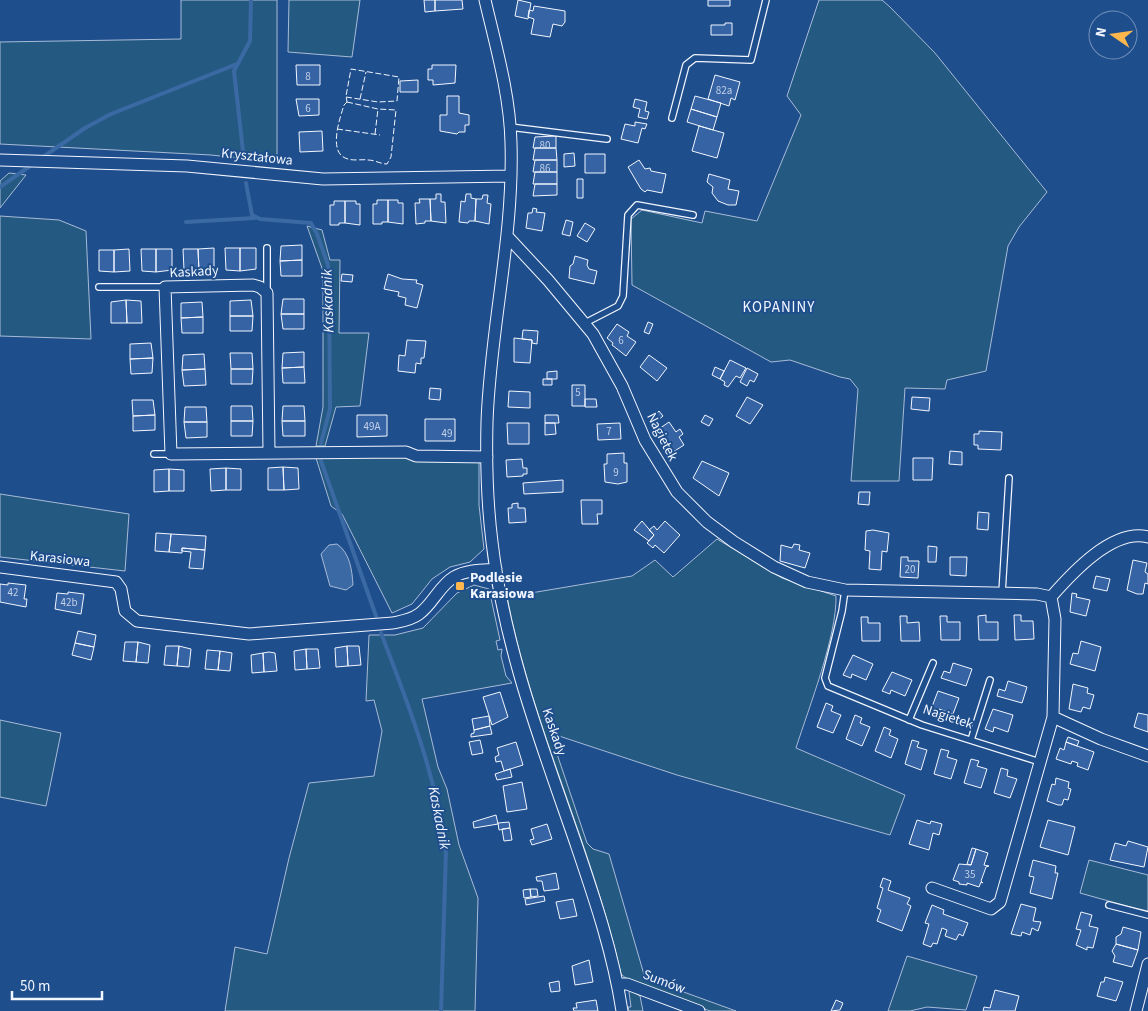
<svg xmlns="http://www.w3.org/2000/svg" width="1148" height="1011" font-family="'Source Sans 3',sans-serif">
<style>
.green{fill:#245a82;stroke:#a8bbd7}
.water{fill:#3b69a3;stroke:#a8bbd7}
.lines{fill:none;stroke-linecap:round;stroke-linejoin:round}
.stream{stroke:#3b69a3;stroke-width:4}
.building{fill:#3563a3;stroke:#f2f6ff}
.lane-casing{stroke:#f2f6ff;stroke-width:8}
.street-casing{stroke:#f2f6ff;stroke-width:13}
.lane{stroke:#1f4e8c;stroke-width:5.5}
.street{stroke:#1f4e8c;stroke-width:11}
.fence{stroke:#f2f6ff;stroke-width:1;stroke-dasharray:6 2.5;stroke-linecap:butt}
.poi-dot{fill:#ffb74d;stroke:#1f4e8c;stroke-width:2}
.labels{text-anchor:middle;dominant-baseline:central;stroke-width:4;stroke-linejoin:round;paint-order:stroke}
.number-label{font-size:11px;fill:#c3d1e8}
.street-label{font-size:14px;fill:#f2f6ff;stroke:#1f4e8c}
.poi-label{font-size:14px;font-weight:bold;fill:#f2f6ff;stroke:#1f4e8c;text-anchor:start}
.water-label{font-size:15px;font-style:italic;fill:#f2f6ff;stroke:#1f4e8c}
.neighbourhood-label{font-size:15px;letter-spacing:1px;fill:#f2f6ff;stroke:#1f4e8c}
</style>
<rect width="100%" height="100%" fill="#1f4e8c"/>
<!-- green -->
<path class="green" d="M181,0H277V162L211,155L0,144V42L181,39Z
M289,0H360L352,57L288,52Z
M819,0H882L890,7L935,53L1047,192L1019,227L1008,246L986,371L947,380L945,389L905,388L899,481H851L858,389L850,379L840,377L790,360L771,362L632,285L631,219L642,210L702,223L705,211L757,221L801,115L787,96Z
M9,173L26,175L0,208V181Z
M0,216L59,220L86,231L91,339L0,336Z
M307,226L322,230L330,260H340L339,333H369L360,406L336,407L325,446H316L323,407V271Z
M406,456L413,461H479V505L484,549L470,562L450,567L432,579L412,604L392,613L342,514L331,506L316,458Z
M0,494L129,514L125,571L0,557Z
M717,539L782,578L836,596C837,636 809,707 796,748L905,795L890,835L677,775L550,733L587,843L593,849L609,854L645,978L736,1011H710L628,980L621,974C592,846 532,726 507,597L632,576L655,560L673,577Z
M474,585L489,589L500,640L496,641L498,650L502,649L501,656L506,676L512,683L422,699L438,767L447,789L459,845L478,898L475,1011H225L235,947L267,954L289,858L309,783L374,776L382,731L374,700L366,701L369,635H395L423,628L457,593Z
M0,720L61,733L46,806L0,797Z
M1089,860L1148,875V912L1080,893Z
M907,956L977,976L966,1010L927,1007L910,1011H888Z
M631,991L640,996L643,1011H629L628,1007H631L629,992Z"/>
<!-- water -->
<path class="water" d="M337,544C350,553 352,570 353,585L346,590L330,586L321,554L329,545Z"/>
<g class="lines">
<!-- stream -->
<path class="stream" d="M43,157L85,128L111,114L237,64
M244,160L234,71L250,41L251,0
M246,183L252,215L260,219L311,223L317,234L328,265L329,277L330,409L321,443
M0,187L33,164
M186,222L255,218
M321,461L376,616
M381,633C408,703 436,776 446,850L441,1011"/>
</g>
<!-- building -->
<path class="building" d="M424,0H435V11L425,12Z
M435,0H462L463,9L435,11Z
M518,0L531,3L528,19L515,16Z
M708,0H730V6H708Z
M534,6L565,11V22L562,26L553,24L550,37L531,34L534,19L528,17L529,10L533,11Z
M725,23H732V35H711V25H725Z
M296,65H320V85H297Z
M432,65H456L455,83L433,85V80H428V69H432Z
M715,75L740,82L735,100L731,98L729,106L708,99Z
M418,80V92H400V81Z
M447,96H459V113L469,115V125H465V132H459L457,134L440,131V115H447Z
M695,96L721,103L717,117L691,109Z
M296,99H319V115L299,116Z
M635,99L647,102L645,111L649,112L647,119L638,117L640,109L633,107Z
M691,109L717,117L713,130L687,122Z
M635,122L647,124L645,129L642,128L638,143L621,139L625,124L635,126Z
M699,126L724,133L717,158L692,151Z
M322,131L323,151L300,152L299,132Z
M556,136V148H533L535,137Z
M535,148H556L557,160H533Z
M574,153L575,166L564,167V154Z
M585,154H605V173H585Z
M535,160H557V172H533Z
M639,160L645,169L650,168L651,171L666,174L662,193L647,190L645,192L641,189L628,167Z
M535,172H557V184H533Z
M709,174L730,180L728,189L739,191L736,205H728L718,201L712,193L713,187L707,182Z
M577,179H583V198H577Z
M535,184H557V195L533,196Z
M436,194H441V202H445L446,223L431,221L430,199H436Z
M466,194H471V198L476,199L475,221H469L468,223L459,222L461,201L465,202Z
M483,195H488L487,203L491,204L489,224L475,221L476,199H482Z
M419,199H430L431,221H425V223L416,224L415,203H420Z
M377,200H388V222H382V224H373V204H377Z
M388,200H398V203H403V224L388,222Z
M334,201H345V223H339V225H330V205H334Z
M345,201H356V204H360V225L345,223Z
M533,208L537,209L536,212L545,213L542,231L526,228L528,213H532Z
M566,220L573,222L570,236L562,234Z
M585,223L595,229L587,242L577,236Z
M302,245V260L280,261L281,246Z
M214,248V270L199,271L198,249Z
M225,248H240V271L226,270Z
M240,248H256V269L240,271Z
M129,249L130,271L114,272V250Z
M141,249H156V272L142,271Z
M156,249H172V270L156,272Z
M183,249H198L199,271L184,270Z
M99,250H114V272L99,271Z
M575,256L588,260L587,265L589,269L597,271L594,284L569,278L570,266L573,264Z
M302,260V276H281L280,261Z
M342,274L353,275L352,282L341,281Z
M388,274L402,279L417,280L416,283L423,285L417,308L405,305L406,298L398,296L399,292L384,289Z
M283,299H304V314H281Z
M126,300L127,323H111V302Z
M126,300L141,301L142,323H127Z
M251,300L253,316H230V301Z
M202,302L203,317L181,318V303Z
M281,314H304V329H283Z
M230,316H253L252,331H230Z
M203,317V333H182L181,318Z
M648,322L653,324L649,334L644,332Z
M617,324L629,332L627,336L636,342L626,356L612,345L613,343L607,338Z
M523,330L538,331L537,344L532,343V340L522,339Z
M514,338L532,340L530,363L514,362Z
M407,340L426,341L424,358H421V364L416,363L415,373L398,371L399,355L405,356Z
M151,343L153,358L130,359V344Z
M304,352V367L282,368L283,353Z
M230,353H252L253,369H231Z
M204,354L205,369L182,370L183,355Z
M649,355L667,368L657,381L640,367Z
M153,358L152,373L131,374L130,359Z
M730,360L746,368L740,378L736,376L728,387L724,385L725,382L720,379Z
M304,367L305,383H283L282,368Z
M715,367L724,371L720,379L712,375Z
M747,368L758,374L754,382L750,380L747,386L740,382Z
M205,369L206,385L184,386L182,370Z
M231,369H253L252,384H231Z
M557,371V379H547V372Z
M543,379H552V385H543Z
M572,385H585V406H572Z
M430,388L441,389L440,400L429,399Z
M509,391L530,392V408L508,407Z
M747,397L763,405L750,424L736,416Z
M912,397L930,398L929,411L911,409Z
M585,399H596L597,407H585Z
M132,400H153L155,415L133,416Z
M231,406H252L253,421H231Z
M283,406H304L305,421H282Z
M185,407H206L207,422H184Z
M659,411L663,416L656,422L652,418Z
M155,415V430L133,431V416Z
M357,415H387V436L357,437Z
M545,415H558L559,423H545Z
M705,415L713,419L709,426L701,422Z
M425,419H455V441H425Z
M231,421H253L252,436H231Z
M282,421H305V436H283Z
M184,422H207V437L186,438Z
M669,422L676,432L680,429L683,434L679,437L684,445L670,454L656,431Z
M507,423H529V444H508Z
M545,423H555L556,434L545,435Z
M620,423L621,439L598,440L597,424Z
M979,431L1002,432L1001,450L978,449V445H974V434H979Z
M950,451L962,452V465L949,464Z
M624,453V463H627V482L618,484L605,482L604,464H607V454Z
M913,458H933L932,480H913Z
M522,459L523,468H527V474H523V476L507,477L506,460Z
M702,461L729,473L719,496L693,478Z
M283,467L284,490H268V468Z
M283,467L298,468L299,489L284,490Z
M226,468L241,469V490H226Z
M226,468V490L211,491L210,469Z
M169,469L184,470V491H169Z
M169,469V491L154,492V470Z
M563,480V492L524,494L523,483Z
M859,492H870L869,505L858,504Z
M581,500H602V514H597L598,524H582Z
M518,503V508H525L526,522L509,523L508,508H512V504Z
M978,512L989,513L988,530L977,529Z
M642,521L654,535L649,541L634,530Z
M665,521L680,535L664,553L655,545L653,548L647,543L654,535L649,530L654,526L657,530Z
M873,530L889,533L887,552L882,551L881,570L869,569L870,551L865,550L866,531Z
M156,533L171,534L169,552L155,551Z
M171,534L206,536L205,550L182,548V553L169,552Z
M794,544L800,545L799,550L810,553L805,568L780,561L781,545L792,548Z
M928,546L937,547L936,562H928Z
M182,548L205,550L203,569L189,568L191,552L182,551Z
M901,557H908V561H919L918,578L900,577Z
M950,557H967L966,576L950,575Z
M1133,560L1147,563L1145,572L1148,574V584L1145,583L1143,594H1137L1127,590Z
M1096,576L1110,579L1107,591L1093,588Z
M8,583L26,585L24,599H27L26,607L0,602V584L8,585Z
M68,592L84,594L81,614L55,609L57,593L68,594Z
M1072,593L1077,594L1076,597L1090,600L1086,616L1070,612Z
M986,615V622H998V640H979L978,616Z
M1014,615H1021V621H1033L1034,639L1015,640Z
M900,616H907V623L919,622L920,641H901Z
M940,616H947V622H960V640H941Z
M861,617H868V623H880V641H862Z
M78,631L96,635L94,647L75,643Z
M1081,641L1101,647L1095,671L1070,664L1073,653L1078,654Z
M125,642H138L136,662L123,661Z
M138,642L150,645L148,663L136,662Z
M75,643L94,647L91,660L72,655Z
M166,646H179L177,666L164,665Z
M179,646L191,649L189,667L177,666Z
M347,646L348,666L336,667L335,648Z
M347,646H359L361,665L348,666Z
M306,649L307,669L295,670L294,651Z
M306,649H318L320,668L307,669Z
M207,650L220,651L218,670L205,669Z
M220,651L232,653L230,671L218,670Z
M269,652L275,653L277,671L264,672L263,653Z
M263,653L264,672L252,673L251,655Z
M853,655L873,664L866,680L852,674L851,678L843,675Z
M953,663L972,669L966,686L941,678L944,671L950,673Z
M892,672L912,680L905,696L891,690L890,694L882,691Z
M1008,681L1027,687L1022,703L997,696L999,689L1005,691Z
M1073,684L1088,688L1087,693L1094,695L1090,709L1083,707L1081,712L1069,709Z
M938,691L959,698L953,714L939,709L938,714L930,712Z
M500,692L508,717L492,725L483,697Z
M826,703L833,706L831,711L841,715L833,733L817,727Z
M993,709L1013,715L1008,732L994,727L993,732L985,729Z
M1138,713L1148,715V732L1134,727Z
M855,715L862,718L860,723L870,727L862,746L846,739Z
M489,716L490,726L474,730L472,719Z
M490,726L492,734L471,737V734L474,733V730Z
M884,727L891,730L889,735L898,739L891,758L875,751Z
M1068,737L1079,741L1077,746L1066,742Z
M480,740L483,753L472,755L469,742Z
M912,740L919,742L917,747L927,750L921,770L905,764Z
M516,742L523,765L504,771L501,761L496,762L495,757L499,755L497,748Z
M1066,742L1094,752L1088,770L1077,766L1078,763L1072,761L1071,764L1056,759L1060,748L1064,750Z
M941,749L949,751L947,757L957,760L951,779L934,774Z
M971,759L979,761L977,766L987,769L981,788L964,783Z
M1001,768L1008,770L1007,776L1017,779L1010,798L994,793Z
M510,769L512,777L497,780L495,774Z
M1056,778L1069,782L1068,788L1071,789L1068,800L1064,799L1062,805H1058L1047,801L1052,784L1055,785Z
M522,782L527,809L507,812L503,786Z
M496,815L498,824L474,828L473,822Z
M917,820L930,824L931,821L942,824L939,835L933,833L929,850L909,844Z
M1048,820L1075,827L1068,855L1040,847Z
M509,822L510,828L499,830L498,823Z
M547,824L552,839L532,845L530,840L534,839L531,829Z
M510,828L512,840L504,841L502,829Z
M1128,841L1148,847L1144,867L1110,860L1115,843L1126,846Z
M972,848L976,849L971,865L967,864Z
M976,849L988,853L984,865L989,866L986,867L981,881L983,883L981,882L979,887L967,883V885L959,884V882L953,880L959,864L971,865Z
M1033,860L1056,866L1055,873H1058L1052,899L1030,893L1034,877L1029,876Z
M556,873L559,889L544,891L542,881H537L536,877Z
M883,878L891,881L888,890L910,898L907,904L911,906L902,931L877,921L881,910L877,908L883,888L880,887Z
M530,889H537L538,896L531,897Z
M530,889L531,897L524,898L523,890Z
M544,896L545,901L526,905L525,899Z
M573,899L577,916L560,919L556,902Z
M1021,904L1036,908L1033,921L1041,922L1038,931L1032,928L1030,935L1022,932L1021,936L1011,934Z
M932,905L944,910L943,914L968,923L963,936L959,934L956,940L945,936L947,930L942,928L937,944L933,943L931,947L923,944L929,924L925,923Z
M1081,912L1092,915L1089,926L1098,928L1093,948L1087,947V950L1076,945L1081,930L1076,929Z
M1123,927L1141,932L1138,950L1116,944V937L1121,934Z
M1116,944L1138,950L1132,967L1113,962L1115,956L1112,951Z
M589,960L593,982L575,985L572,966Z
M1105,977L1123,982L1116,1001L1097,996L1101,982H1104Z
M559,981L560,991L551,992L549,983Z
M995,990L1019,996L1015,1011H983L984,1007L990,1008Z
M596,1000L598,1011H574L573,1008H577L576,1003Z
M836,1000L843,1003L840,1010L831,1011Z"/>
<g class="lines">
<!-- lane casing -->
<g class="lane-casing">
<path id="lane" d="M672,118L686,65L695,58L751,60L766,0
M510,127L607,139
M99,287H165
M267,291V248
M585,323L618,306L623,296L628,215L637,205L693,215
M154,454H171
M845,590L842,611L825,678L828,686L922,725L1040,762
M1002,593L1009,478
M909,720L933,663
M971,740L990,680
M1109,905L1148,915"/>
</g>
<!-- street casing -->
<g class="street-casing">
<path id="street" d="M485,0C496,47 510,95 511,143C514,237 490,329 487,422C486,462 487,502 492,542C504,646 541,743 575,841C594,897 613,952 622,1011
M0,160L187,166L323,179L511,176
M507,236L548,280L593,334L622,386L645,440L677,492L707,522L734,542L774,567L807,582L845,590L1037,594L1051,597
M269,452L267,293L260,287L253,285L165,287L171,454L406,452L416,456L487,457
M0,567L116,582L121,589L125,611L137,621L249,634L393,623C402,621 411,620 419,614C433,604 439,586 454,577C466,570 482,570 496,569
M1051,597L1055,619L1053,717L1101,739L1148,756
M1051,597C1072,573 1113,528 1148,537
M932,888L991,909L1000,902L1053,717
M618,984H627L699,1011
M1136,1011L1148,964"/>
</g>
<!-- lane -->
<use href="#lane" class="lane"/>
<!-- street -->
<use href="#street" class="street"/>
<!-- fence -->
<path class="fence" d="M346,97L378,102L397,101L399,77L351,69L346,96L347,102
M360,99L366,72
M347,102L378,109L396,110L391,157L387,164C380,164 375,160 368,160C362,159 354,161 348,159C327,154 340,118 344,105Z
M337,129L380,135
M375,134L378,109"/>
</g>
<!-- markers -->
<rect class="poi-dot" x="455" y="581" width="10" height="10" rx="2.5"/>
<g class="labels">
<!-- number labels -->
<g class="number-label">
<text x="308" y="76">8</text>
<text x="724" y="90">82a</text>
<text x="308" y="108">6</text>
<text x="545" y="145">80</text>
<text x="545" y="168">86</text>
<text x="621" y="340">6</text>
<text x="578" y="392">5</text>
<text x="372" y="426">49A</text>
<text x="609" y="431">7</text>
<text x="447" y="433">49</text>
<text x="616" y="472">9</text>
<text x="910" y="569">20</text>
<text x="13" y="592">42</text>
<text x="69" y="602">42b</text>
<text x="970" y="874">35</text>
</g>
<!-- street labels -->
<g class="street-label">
<text transform="translate(257 157) rotate(6)">Kryształowa</text>
<text transform="translate(194 272) rotate(-3)">Kaskady</text>
<text transform="translate(662 437) rotate(63)">Nagietek</text>
<text transform="translate(60 559) rotate(6)">Karasiowa</text>
<text transform="translate(948 717) rotate(18)">Nagietek</text>
<text transform="translate(554 732) rotate(71)">Kaskady</text>
<text transform="translate(664 982) rotate(21)">Sumów</text>
</g>
<!-- poi labels -->
<g class="poi-label">
<text x="470" y="578">Podlesie<tspan x="470" dy="16">Karasiowa</tspan></text>
</g>
<!-- water labels -->
<g class="water-label">
<text transform="translate(328 301) rotate(-92)">Kaskadnik</text>
<text transform="translate(439 818) rotate(79)">Kaskadnik</text>
</g>
<!-- neighbourhood labels -->
<g class="neighbourhood-label">
<text x="779" y="307">KOPANINY</text>
</g>
</g>
<!-- north arrow -->
<g transform="translate(1113 35) rotate(283)"><circle r="24" fill="#1f4e8c" stroke="#7391ba"/>
<path d="M0-4L9 19L0 12L-9 19Z" fill="#ffb74d"/>
<text y="-8" font-size="14" font-weight="bold" text-anchor="middle" fill="#f2f6ff">N</text>
</g>
<!-- scale -->
<path d="M12 991v8h90v-8" fill="none" stroke="#f2f6ff" stroke-width="2.5"/>
<text x="20" y="991" font-size="15" fill="#f2f6ff" stroke="#1f4e8c" stroke-width="4" paint-order="stroke">50 m</text>
</svg>
